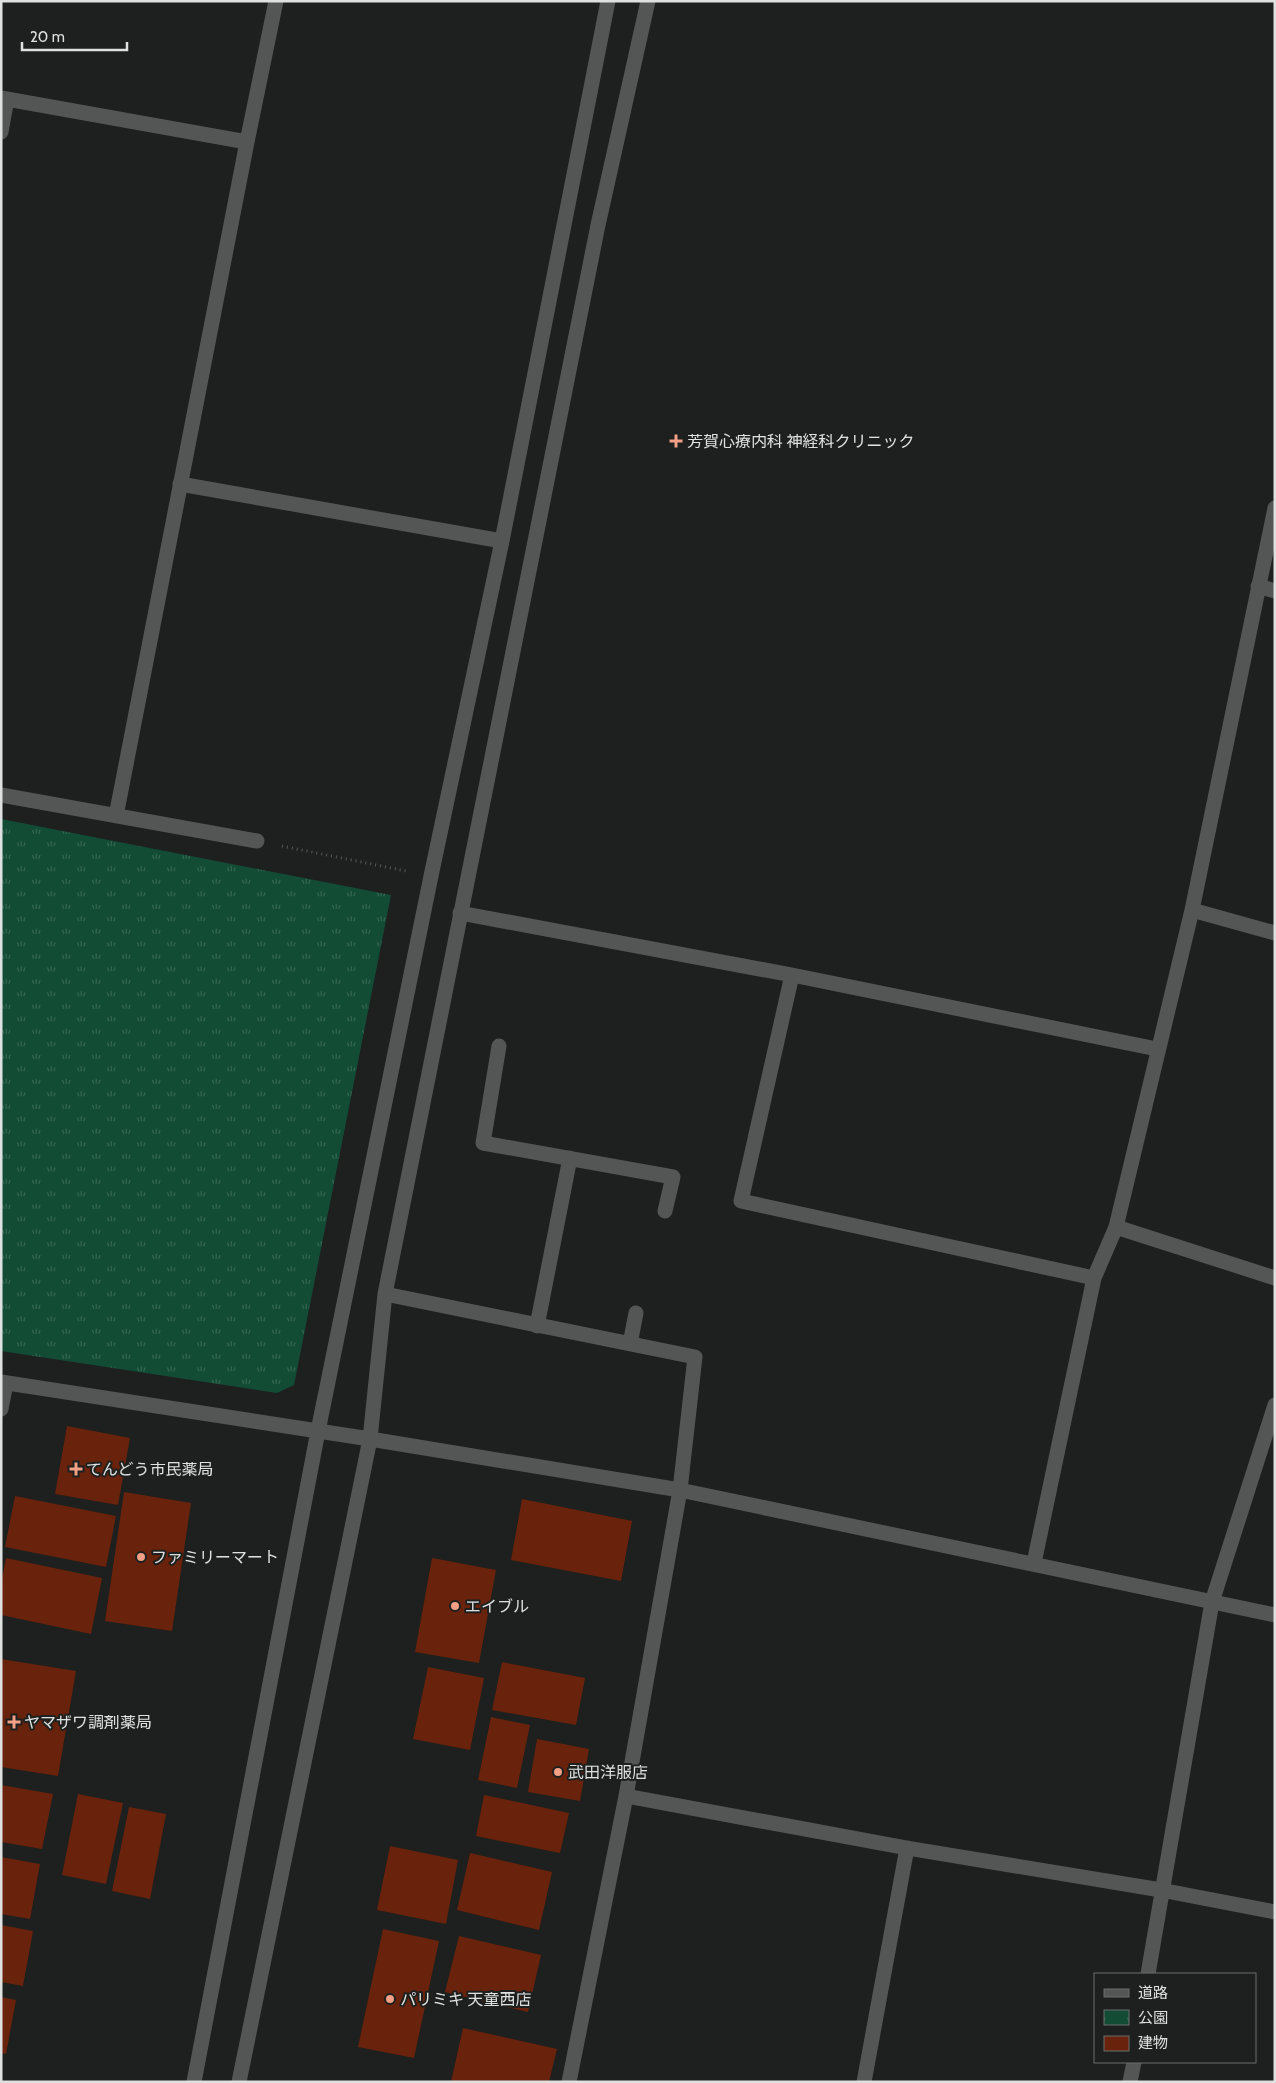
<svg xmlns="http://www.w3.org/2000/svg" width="1276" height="2083" font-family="Cabin,'Noto Sans JP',sans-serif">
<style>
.park{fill:url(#park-tufts)}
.building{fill:#69220b}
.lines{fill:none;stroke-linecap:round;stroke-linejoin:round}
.path{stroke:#585a59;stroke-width:3;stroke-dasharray:1 4;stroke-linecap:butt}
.minor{stroke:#545655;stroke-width:15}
.poi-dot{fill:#f39f85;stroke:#1d201e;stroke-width:2}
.labels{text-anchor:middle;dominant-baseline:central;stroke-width:4;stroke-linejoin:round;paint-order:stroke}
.poi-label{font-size:16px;fill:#dfe1e0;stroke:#1d201e;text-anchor:start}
</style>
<defs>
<pattern id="park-tufts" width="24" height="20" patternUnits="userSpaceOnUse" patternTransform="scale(1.25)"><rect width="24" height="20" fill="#124c35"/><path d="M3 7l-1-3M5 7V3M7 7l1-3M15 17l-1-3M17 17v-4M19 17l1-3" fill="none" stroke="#346652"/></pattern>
</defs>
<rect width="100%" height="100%" fill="#1d201e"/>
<!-- park -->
<path class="park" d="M1,819L391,895L294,1385L277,1393L1,1351Z"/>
<!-- building -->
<path class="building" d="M67,1426L130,1438L118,1505L55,1494Z
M124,1492L191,1503L172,1631L105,1621Z
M15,1496L116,1516L106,1567L5,1547Z
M522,1499L632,1521L621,1581L511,1560Z
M6,1558L102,1578L91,1634L1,1615V1583Z
M432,1558L496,1570L479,1663L415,1652Z
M1,1659L76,1671L58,1776L1,1767Z
M502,1662L585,1678L576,1725L492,1710Z
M428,1667L484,1678L470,1750L413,1739Z
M491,1717L530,1725L517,1788L478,1780Z
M537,1739L589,1749L580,1801L528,1792Z
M1,1785L53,1794L42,1849L1,1842Z
M78,1794L123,1803L106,1884L62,1875Z
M484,1795L569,1813L560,1853L476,1836Z
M129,1807L166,1814L150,1899L112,1891Z
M390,1846L458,1860L446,1924L377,1910Z
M470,1853L552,1872L539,1930L457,1910Z
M1,1857L40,1864L30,1919L1,1914Z
M1,1925L33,1931L23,1986L1,1982Z
M383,1929L439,1941L414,2058L358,2047Z
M459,1936L541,1955L528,2012L445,1992Z
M1,1997L16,2000L6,2054L1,2053Z
M463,2028L557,2049L549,2082H451Z"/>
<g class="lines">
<!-- path -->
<path class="path" d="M282,846L406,871"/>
<!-- minor -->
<path class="minor" d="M1,98L247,142
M1,132L7,99
M180,484L502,541
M1258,586L1275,591
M1,795L257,841
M116,816L247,142L276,1
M1192,910L1275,933
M460,913L792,975L1157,1049
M792,975L741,1201L1094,1278
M499,1046L483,1143L673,1177L665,1211
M1116,1227L1275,1278
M385,1294L695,1357L680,1490L626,1796L569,2082
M537,1326L570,1158
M630,1344L636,1313
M1,1382L370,1439L680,1490L1275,1615
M1,1409L6,1383
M1034,1563L1094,1278L1116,1227L1192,910L1275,508
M626,1796L907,1848L1161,1890L1275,1912
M1148,1974L1212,1602L1275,1405
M194,2082L318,1431L431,876L502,541L608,1
M239,2082L370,1439L385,1294L598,225L648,1
M864,2082L907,1848
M1130,2082L1134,2062"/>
</g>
<!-- markers -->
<g class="poi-dot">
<path d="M673.5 433.5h5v5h5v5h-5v5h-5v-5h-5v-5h5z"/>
<path d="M73.5 1461.5h5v5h5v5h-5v5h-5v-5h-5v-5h5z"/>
<circle cx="141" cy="1557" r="5"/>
<circle cx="455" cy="1606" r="5"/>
<path d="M11.5 1714.5h5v5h5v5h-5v5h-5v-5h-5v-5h5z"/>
<circle cx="558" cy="1772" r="5"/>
<circle cx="390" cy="1999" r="5"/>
</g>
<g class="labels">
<!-- poi labels -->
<g class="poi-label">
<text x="687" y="441">芳賀心療内科 神経科クリニック</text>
<text x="86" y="1469">てんどう市民薬局</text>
<text x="151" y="1557">ファミリーマート</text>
<text x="465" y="1606">エイブル</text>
<text x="24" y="1722">ヤマザワ調剤薬局</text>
<text x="568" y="1772">武田洋服店</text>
<text x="400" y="1999">パリミキ 天童西店</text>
</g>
</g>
<!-- border -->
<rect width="1276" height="2083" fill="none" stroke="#dfe1e0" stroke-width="5"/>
<!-- legend -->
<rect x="1094" y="1973" width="162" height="90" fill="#1d201e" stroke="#6b6d6c"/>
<rect x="1104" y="1989" width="25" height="8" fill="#545655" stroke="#6b6d6c"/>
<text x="1138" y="1998" font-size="15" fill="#dfe1e0">道路</text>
<rect x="1104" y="2010" width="25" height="15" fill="url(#park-tufts)" stroke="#6b6d6c"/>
<text x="1138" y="2023" font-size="15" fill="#dfe1e0">公園</text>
<rect x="1104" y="2036" width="25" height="15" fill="#69220b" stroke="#6b6d6c"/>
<text x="1138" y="2048" font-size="15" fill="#dfe1e0">建物</text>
<!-- scale -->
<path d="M22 42v8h105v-8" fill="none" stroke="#dfe1e0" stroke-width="2.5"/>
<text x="30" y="42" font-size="15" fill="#dfe1e0" stroke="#1d201e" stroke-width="4" paint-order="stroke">20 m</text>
</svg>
